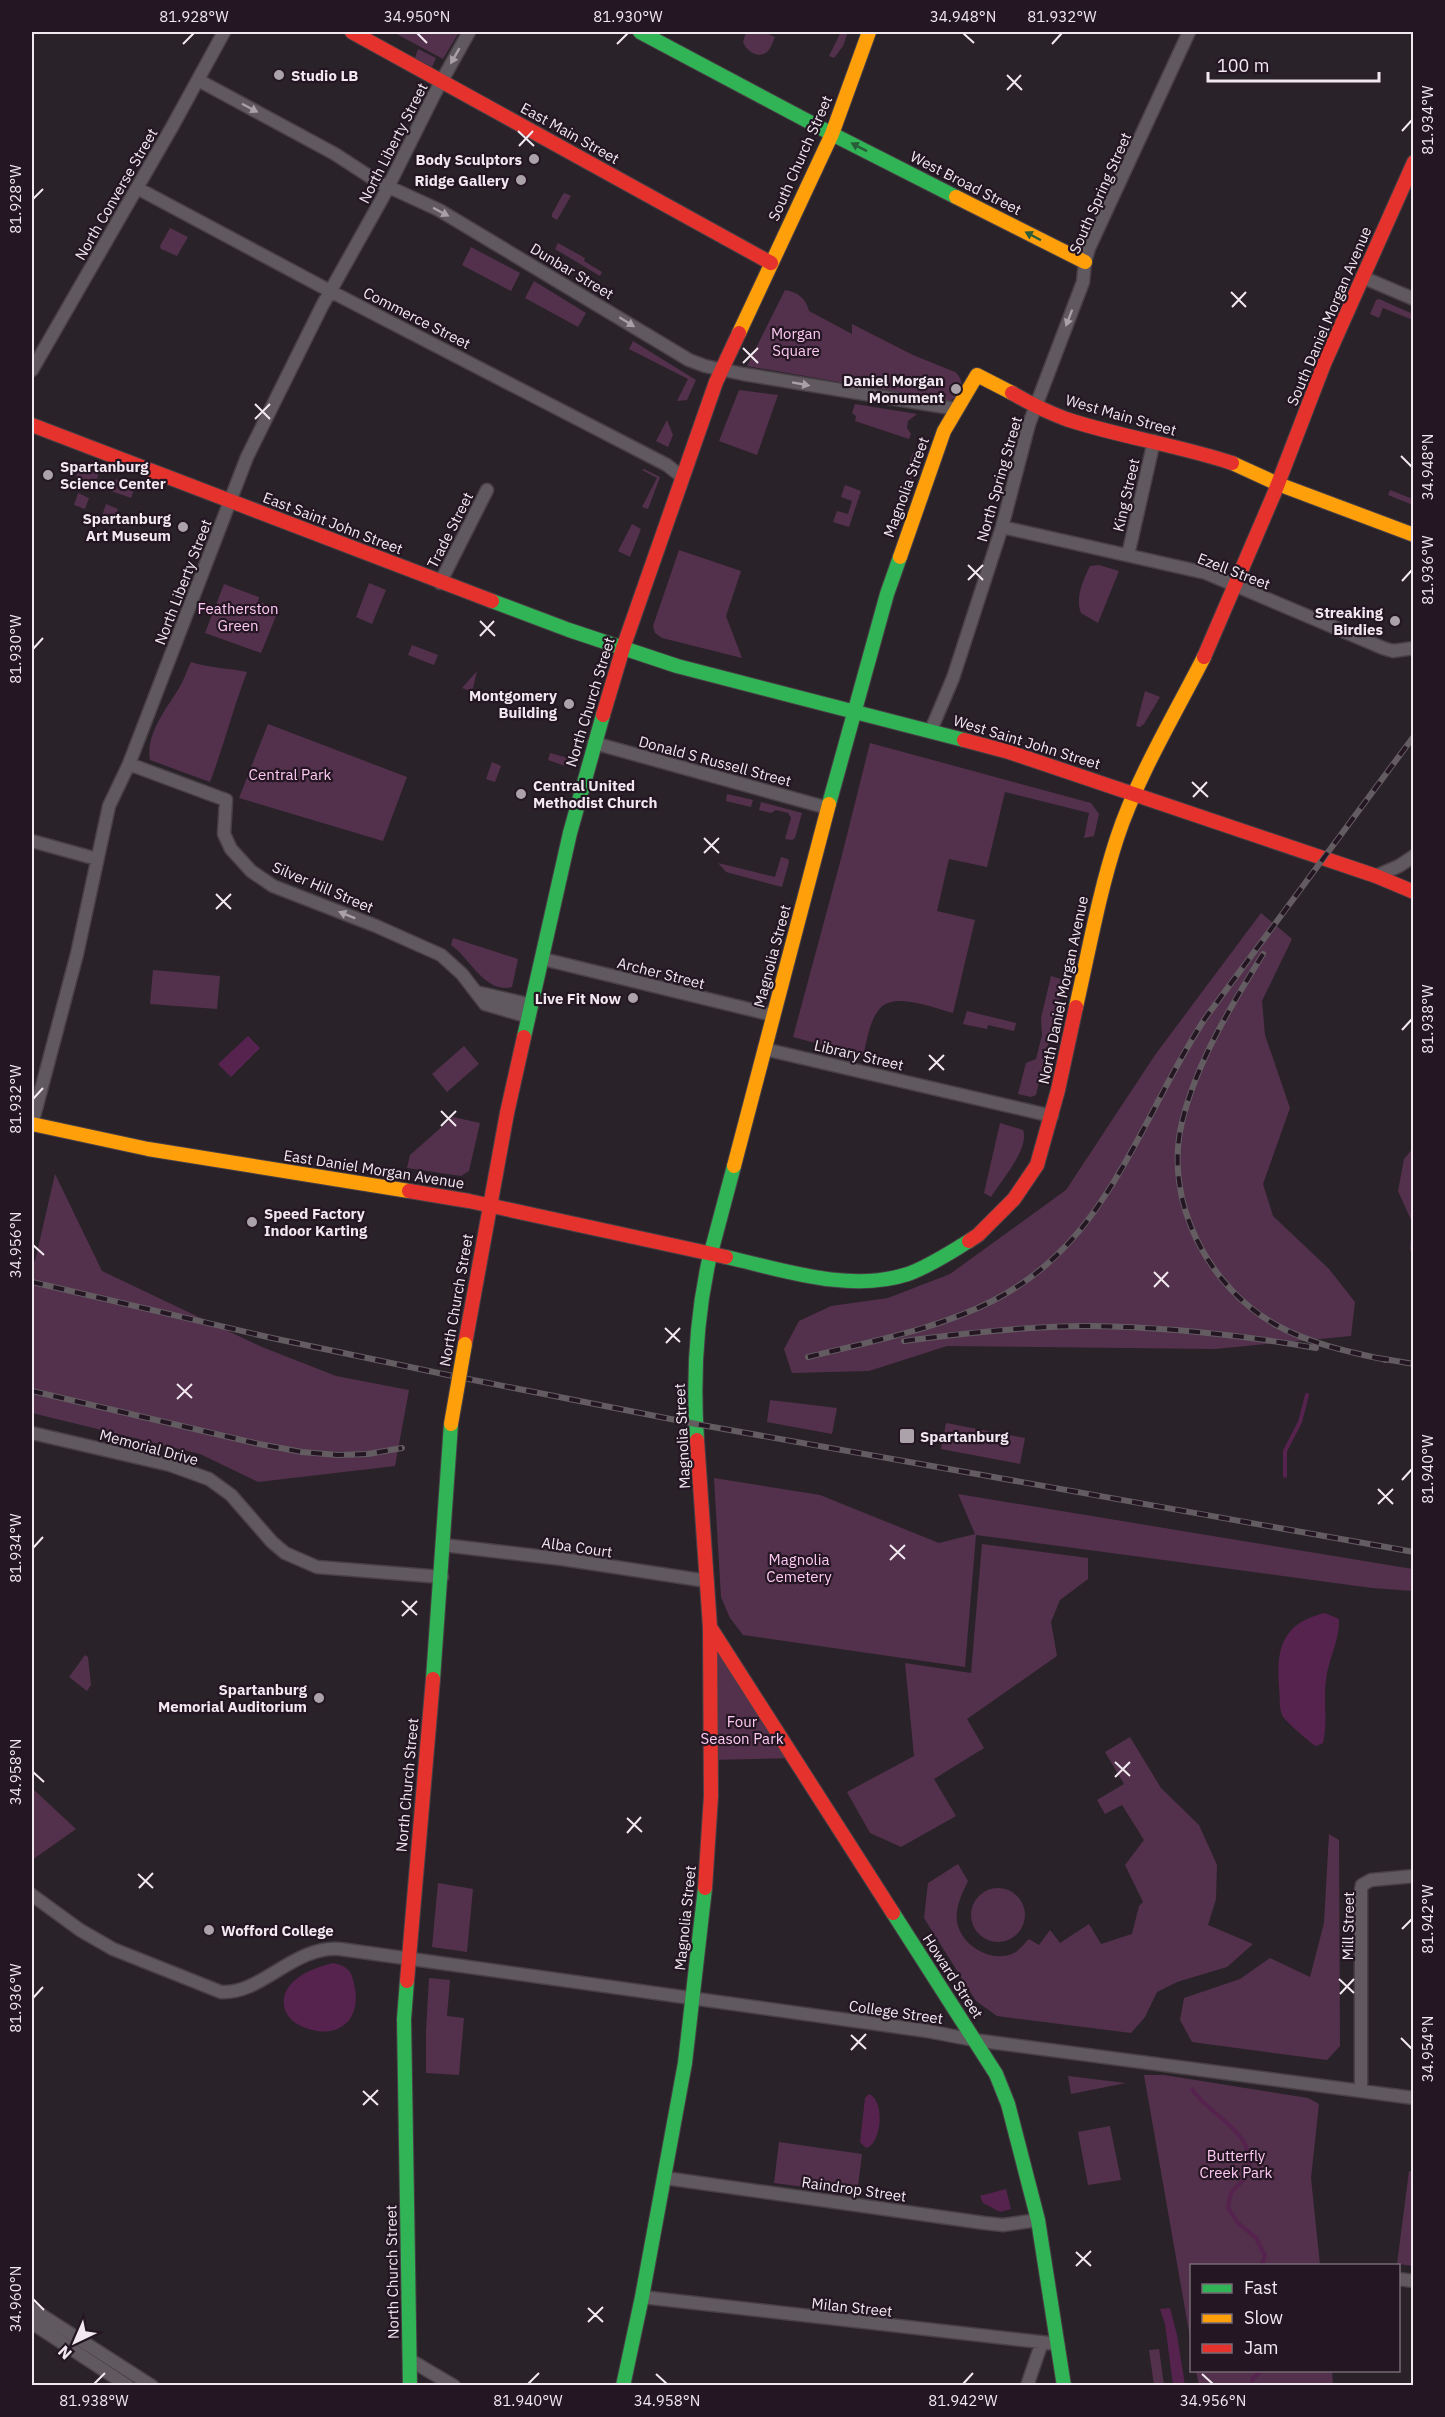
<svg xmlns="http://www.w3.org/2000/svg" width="1445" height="2417" font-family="'IBM Plex Sans',sans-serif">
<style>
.green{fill:#53314c}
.water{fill:#56234e}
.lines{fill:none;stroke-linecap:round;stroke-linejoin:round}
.stream{stroke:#56234e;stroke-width:4}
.street-casing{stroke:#484046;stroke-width:15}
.fast-casing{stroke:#484046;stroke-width:16}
.slow-casing{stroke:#484046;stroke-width:16}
.jam-casing{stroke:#484046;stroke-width:16}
.street{stroke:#60595f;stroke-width:12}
.fast{stroke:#30b455;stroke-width:14}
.slow{stroke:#ff9f0a;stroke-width:14}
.jam{stroke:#e5322d;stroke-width:14}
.rail-casing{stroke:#635d62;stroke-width:6}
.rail{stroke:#241622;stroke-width:4;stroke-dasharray:11;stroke-linecap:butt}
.slow-bridge-casing{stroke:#484046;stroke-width:16;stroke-linecap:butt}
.slow-bridge{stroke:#ff9f0a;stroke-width:14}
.oneway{fill:#a9a0a8}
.oneway2{fill:#295d39}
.ticks{fill:none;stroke:#f2e8f0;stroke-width:2}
.poi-dot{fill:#aca3aa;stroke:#241622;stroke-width:2}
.labels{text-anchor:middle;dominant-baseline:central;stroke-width:4.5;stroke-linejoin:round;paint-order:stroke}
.poi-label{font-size:15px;font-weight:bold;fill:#f2e8f0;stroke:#241622;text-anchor:end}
.street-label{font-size:15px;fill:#f2e8f0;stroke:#241622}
.park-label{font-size:15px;fill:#fec9f3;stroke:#241622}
.neatline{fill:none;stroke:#f2e8f0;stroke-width:2}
.ticks-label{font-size:15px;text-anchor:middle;fill:#f2e8f0}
</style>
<rect width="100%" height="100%" fill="#2a2229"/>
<!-- green -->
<path class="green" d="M393,32H459L443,59Z
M746,32H764L775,37C773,41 771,48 768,51C759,60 746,51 743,42Z
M841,32H848L843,46L834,58L829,56Z
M418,49L436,58L432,67L415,58Z
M565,193L571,196L557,220L552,217V214L563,194Z
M170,228L188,237L177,256L161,249L160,246Z
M558,243L585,258L584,261L602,272L600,276L555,249Z
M471,247L520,273L511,291L462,265Z
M534,281L586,313L578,327L525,298Z
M785,290C798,292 806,299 809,311L852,334V324L913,355L955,372C964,380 962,386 959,396L949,401L747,366Z
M1379,299L1413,314V320L1383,308L1379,318L1370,314L1376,300Z
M633,341L696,380L687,400L677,401L688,379L629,349Z
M739,390L778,395L757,455L719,441Z
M855,404L917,414L908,421L907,428L911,434L909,439L855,421L856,416L852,413Z
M667,420L673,435L668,447L656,441Z
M914,451L920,454L906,496L899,494L904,479L911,478L913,470L908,465Z
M80,465L99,473L95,484L76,477Z
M644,469L660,477L648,509L642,507L657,478L642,470Z
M116,479L135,487L131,498L111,491Z
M845,485L861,491L849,527L833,522L837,511L848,514L852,501L841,497Z
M1390,490L1413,499V505L1388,495Z
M78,493L89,498L85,509L74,505Z
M106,504L118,509L113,520L102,516Z
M632,524L641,529L630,557L618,551Z
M679,550L741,571L726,616L742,658L662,638L655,633L653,626Z
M1099,565L1119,571L1098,623L1081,613C1075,598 1083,580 1090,566Z
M369,583L386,590L372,624L356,617Z
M224,584L259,597L258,601L265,604L263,611L276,616L261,653L205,633Z
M412,645L438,655L434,665L408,655Z
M191,662C209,668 228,668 247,672C233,709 224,745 210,782L150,760C145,735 167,708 179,688C184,680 187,670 191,662Z
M477,671L472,692L462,688Z
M1145,691L1160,697L1144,724L1140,727L1136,726Z
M268,724L407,777L383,841L239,798Z
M870,743L1091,803L1099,814L1094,836L1084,838L1089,813L1005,792L987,867L949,859L937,911L975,920L953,1013C933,1008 891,990 878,1011C869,1023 867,1041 863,1056L793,1037L842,855Z
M550,753L568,758L565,766L548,760Z
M492,762L501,766L495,782L486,779Z
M727,794L753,800L751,807L726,801Z
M761,802L802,813L795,838L792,840L785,839L791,818L788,813L776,810L771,813L759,810Z
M781,857L788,859L789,862L782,887L726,872L718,863L775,877Z
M1261,913L1292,939L1262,1001L1265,1035L1290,1108L1263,1184L1273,1216L1329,1269L1355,1302L1351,1336L1215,1349L947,1346L869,1371L792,1373L784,1349L799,1321L831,1306L888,1298L950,1274L1066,1190L1155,1055Z
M453,938L518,959L512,987C485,994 470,958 451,945Z
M153,970L220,976L217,1009L150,1004Z
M1051,976L1064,980L1036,1095L1031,1097L1018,1094L1026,1063L1036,1059L1042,1035L1041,1018Z
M967,1011L1016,1023L1014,1031L988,1025L987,1029L963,1024Z
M464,1046L479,1064L447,1092L432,1074Z
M453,1117L480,1123L469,1171L461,1176L407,1168L410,1155Z
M1000,1123L1023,1130C1030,1148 1001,1181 991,1197L984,1193Z
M1413,1148V1259L1410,1249L1412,1222L1398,1191L1404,1159Z
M55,1174L102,1271L262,1347L336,1376L409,1390L395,1466L258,1482L200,1454L32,1413V1261H35Z
M770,1400L837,1408L832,1434L767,1422Z
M946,1423L1025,1438L1020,1464L941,1449Z
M714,1478L820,1495L939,1543L975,1534L958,1494L1413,1569V1591L1372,1588L976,1535L965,1667L743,1635L730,1618L721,1597Z
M982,1544L1088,1558V1579L1060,1600L1051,1622L1057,1656L967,1719L984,1748L934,1779L956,1816L901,1847L870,1833L847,1792L914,1756L905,1663L971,1673Z
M710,1627L796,1758L711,1760Z
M85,1655L88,1657L91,1685L87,1691L69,1677Z
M1130,1737L1161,1788L1199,1825L1217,1865L1216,1899L1208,1925L1253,1944L1227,1967L1177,1982L1157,1992L1145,2017L1131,2033L997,2016L976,2001L924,1918L928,1883L958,1864L968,1881C962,1894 955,1907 957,1922C961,1946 993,1965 1016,1952C1020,1949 1025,1943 1029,1939L1039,1945L1050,1930L1060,1943L1089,1924L1101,1944L1132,1934L1139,1906L1143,1902L1125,1865L1144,1840L1122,1805L1105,1814L1097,1800L1124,1784L1105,1752Z
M32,1788L76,1829L32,1860Z
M1329,1834L1339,1840L1340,2046L1327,2060L1192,2042L1180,2020L1184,1998L1240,1979L1270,1958L1310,1977L1324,1923Z
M438,1883L473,1889L467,1952L432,1947Z
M971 1915a27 27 0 1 1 54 0a27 27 0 1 1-54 0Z
M429,1978L450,1980L447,2016L464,2018L459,2075L426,2073V2031Z
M1144,2075H1164L1308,2098L1319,2104L1311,2178L1320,2265L1192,2266L1191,2343Z
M1068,2076L1126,2083L1071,2094Z
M1110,2126L1121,2180L1088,2185L1078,2132Z
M779,2142L862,2154L857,2194L774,2183Z
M1409,2171L1414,2172L1413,2266L1397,2264Z
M1159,2349L1164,2385H1154L1149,2350Z
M1196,2371H1332L1333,2385H1199Z"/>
<!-- water -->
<path class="water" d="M248,1036L260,1048L231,1077L218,1064Z
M1325,1613L1339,1619C1340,1641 1328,1659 1326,1680C1323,1700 1328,1723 1323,1743L1316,1746C1310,1743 1284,1720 1282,1715C1279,1707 1280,1695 1279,1687C1276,1647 1283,1623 1325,1613Z
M333,1963C337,1964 342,1965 346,1968C353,1973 353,1981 355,1988C361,2024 334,2040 303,2027C279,2017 277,1992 299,1977C309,1970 321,1966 333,1963Z
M869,2094C886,2101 881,2145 866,2148L860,2142L865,2098Z
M1006,2189L1011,2209L1000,2212L983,2203L980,2196Z
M1170,2308L1177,2335L1185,2385H1173L1165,2324L1160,2309Z"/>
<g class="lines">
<!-- stream -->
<path class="stream" d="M1285,1476V1451L1300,1422L1307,1395
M1192,2089C1210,2117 1258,2132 1248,2172C1246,2182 1234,2186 1231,2194C1229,2198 1229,2203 1228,2208L1237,2222L1256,2238L1265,2256L1261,2266
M1251,2386L1253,2378L1263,2370"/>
<!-- street casing -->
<g class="street-casing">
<path id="street" d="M198,80L335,154L378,182L439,210L689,360L705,366L743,374L957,409
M137,188L330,291L667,465L682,477
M1362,277L1414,299
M32,370L172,127L224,32
M1002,527L1206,573L1383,648L1393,651L1414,648
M1128,555L1154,441
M440,583L487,490
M931,730L953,678L1002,527L1029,424L1083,282L1085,262L1089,248L1189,32
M594,743L828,808
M129,764L226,800L224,834L231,849L251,871L273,886L376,926L441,955L462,974L485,1004L529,1017
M32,841L97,859
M1376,876L1399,866L1414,856
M543,959L773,1015
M476,992L532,1005
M764,1049L1052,1116
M32,1124L77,954L109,806L129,764L247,457L322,306L383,197L435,93L469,32
M32,1433L170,1465L209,1479L231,1495L272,1542L285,1553L317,1567L442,1577
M443,1545L562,1559L707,1581
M32,1895L80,1930L113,1949L221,1992C261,1995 294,1945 340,1949L927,2031L974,2040L1414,2098
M1361,2091V1890L1362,1885L1371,1880L1414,1876
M665,2178L984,2223L1003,2225L1038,2220
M1398,2279L1414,2281
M642,2297L1058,2344
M32,2309L152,2386
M32,2323L128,2386
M410,2360L454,2386
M1027,2386L1042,2342"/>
</g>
<!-- fast casing -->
<g class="fast-casing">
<path id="fast" d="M640,32L832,134L956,197
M492,601L569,630L677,666L964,740
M829,804L887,594L900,557
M524,1037L570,833L603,715
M726,1257C784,1270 849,1293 908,1274C930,1266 949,1253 969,1241
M697,1440C693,1381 696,1319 709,1260C717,1229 726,1197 734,1166
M433,1679L451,1424
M893,1913L996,2074L1008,2104L1038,2220L1064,2386
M407,1981L404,2019L410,2386
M623,2386L642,2297L685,2063L705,1888"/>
</g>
<!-- slow casing -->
<g class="slow-casing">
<path id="slow" d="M956,197L1085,262
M739,333L832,134L869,32
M1232,463L1278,484L1414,535
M900,557L944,431L977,375L1012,393
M1076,1007C1089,950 1099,893 1117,838C1137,777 1175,714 1204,657
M32,1124L148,1149L409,1191
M734,1166L829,804"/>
</g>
<!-- jam casing -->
<g class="jam-casing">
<path id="jam" d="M352,32L771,263
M1012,393C1029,403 1047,412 1066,419C1120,437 1178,445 1232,463
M32,425L492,601
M1204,657L1274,494L1324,364L1414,162
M603,715L623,648L716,382L739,333
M964,740L1009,752L1376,876L1414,892
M409,1191L469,1201L726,1257
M969,1241L978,1235L1014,1199L1037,1165L1058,1090L1076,1007
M465,1344L507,1113L524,1037
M697,1440L710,1627L711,1796L705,1888
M710,1627L893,1913
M407,1981L433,1679"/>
</g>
<!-- street -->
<use href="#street" class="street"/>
<!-- fast -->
<use href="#fast" class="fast"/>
<!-- slow -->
<use href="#slow" class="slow"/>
<!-- jam -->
<use href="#jam" class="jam"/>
<!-- rail casing -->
<g class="rail-casing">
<path id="rail" d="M1263,954C1231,1006 1197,1061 1182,1122C1163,1201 1208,1288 1278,1326C1311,1344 1350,1352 1386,1360
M32,1282L272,1338L448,1375L696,1424L1414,1552
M904,1341C965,1333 1028,1326 1090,1326C1166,1327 1241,1335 1316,1348
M808,1357C937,1325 1031,1314 1108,1191C1144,1135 1169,1073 1206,1017L1414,736
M1378,1358L1414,1364
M32,1391L259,1444L302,1452L338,1455L368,1454L402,1448"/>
</g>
<!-- rail -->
<use href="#rail" class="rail"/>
<!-- slow-bridge casing -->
<g class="slow-bridge-casing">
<path id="slow-bridge" d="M451,1424L465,1344"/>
</g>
<!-- slow-bridge -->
<use href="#slow-bridge" class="slow-bridge"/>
</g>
<!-- one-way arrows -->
<defs><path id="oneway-solid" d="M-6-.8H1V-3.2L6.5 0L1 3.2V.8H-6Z" transform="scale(1.5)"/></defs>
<g class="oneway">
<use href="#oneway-solid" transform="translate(455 56) rotate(120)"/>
<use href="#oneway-solid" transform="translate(250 108) rotate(28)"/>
<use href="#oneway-solid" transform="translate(441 212) rotate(28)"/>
<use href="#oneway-solid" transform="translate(1069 318) rotate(111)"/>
<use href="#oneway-solid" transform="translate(627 322) rotate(32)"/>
<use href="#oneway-solid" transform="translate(801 384) rotate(10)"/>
<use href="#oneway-solid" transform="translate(347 915) rotate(-158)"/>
</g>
<g class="oneway2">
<use href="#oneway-solid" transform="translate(859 147) rotate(-153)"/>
<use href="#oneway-solid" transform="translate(1033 236) rotate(-152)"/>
</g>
<!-- ticks -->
<path class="ticks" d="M417,33L427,43M963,33L974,43M183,44L194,33M617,44L628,33M1052,44L1062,33M1007,75L1022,90M1007,90L1021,75M518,131L534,146M1402,131L1412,120M519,146L533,131M33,199L43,189M1231,292L1246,307M1232,307L1246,292M743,348L758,363M743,363L758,348M255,404L270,419M255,419L270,404M1401,456L1412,467M968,565L983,580M968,580L983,565M1402,581L1412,570M480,621L495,636M480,636L494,621M33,649L43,638M1192,782L1208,797M1193,797L1207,782M704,838L719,853M704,853L719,838M216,894L231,909M216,909L231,894M1402,1030L1412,1019M929,1055L944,1070M929,1070L944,1055M33,1099L43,1088M441,1111L456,1126M441,1126L456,1111M33,1245L44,1255M1154,1272L1169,1287M1154,1287L1168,1272M665,1328L680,1342M666,1343L680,1328M177,1384L192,1398M177,1399L192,1384M1402,1480L1412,1469M1378,1489L1393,1504M1378,1504L1393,1489M890,1545L905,1559M33,1548L43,1537M890,1560L905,1545M402,1601L417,1615M402,1616L417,1601M1115,1762L1130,1776M33,1772L44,1782M1115,1777L1130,1762M627,1818L642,1832M627,1833L641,1817M138,1874L153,1888M139,1888L153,1873M1402,1929L1412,1919M1339,1979L1354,1993M1340,1994L1354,1979M33,1998L43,1987M851,2035L866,2049M1401,2038L1412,2049M851,2050L866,2034M363,2091L378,2105M363,2105L378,2090M1076,2252L1091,2266M1076,2266L1091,2251M33,2299L44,2310M588,2308L603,2322M588,2322L603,2307M656,2374L667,2384M1202,2374L1213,2384M94,2384L105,2373M528,2384L539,2373M963,2384L973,2373"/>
<!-- markers -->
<g class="poi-dot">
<circle cx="279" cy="75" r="6"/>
<circle cx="534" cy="159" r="6"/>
<circle cx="521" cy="180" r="6"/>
<circle cx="956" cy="389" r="6"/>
<circle cx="48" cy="475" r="6"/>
<circle cx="183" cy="527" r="6"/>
<circle cx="1395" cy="621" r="6"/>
<circle cx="569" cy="704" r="6"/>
<circle cx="521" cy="794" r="6"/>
<circle cx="633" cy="998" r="6"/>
<circle cx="252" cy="1222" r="6"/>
<rect x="899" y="1428" width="16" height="16" rx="3"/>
<circle cx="319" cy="1698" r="6"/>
<circle cx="209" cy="1930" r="6"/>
</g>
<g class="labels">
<!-- poi labels -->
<g class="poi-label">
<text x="291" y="75" text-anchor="start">Studio LB</text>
<text x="522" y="159">Body Sculptors</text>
<text x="509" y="180">Ridge Gallery</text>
<text x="944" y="380">Daniel Morgan<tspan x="944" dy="17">Monument</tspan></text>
<text x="60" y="466" text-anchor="start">Spartanburg<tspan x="60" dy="17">Science Center</tspan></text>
<text x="171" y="518">Spartanburg<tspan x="171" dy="17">Art Museum</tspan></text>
<text x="1383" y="612">Streaking<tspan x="1383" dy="17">Birdies</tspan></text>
<text x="557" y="695">Montgomery<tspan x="557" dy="17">Building</tspan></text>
<text x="533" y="785" text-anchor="start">Central United<tspan x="533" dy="17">Methodist Church</tspan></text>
<text x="621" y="998">Live Fit Now</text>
<text x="264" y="1213" text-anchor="start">Speed Factory<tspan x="264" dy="17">Indoor Karting</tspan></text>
<text x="920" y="1436" text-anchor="start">Spartanburg</text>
<text x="307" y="1689">Spartanburg<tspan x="307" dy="17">Memorial Auditorium</tspan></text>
<text x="221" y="1930" text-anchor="start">Wofford College</text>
</g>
<!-- street labels -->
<g class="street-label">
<text transform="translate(570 133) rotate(29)">East Main Street</text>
<text transform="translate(393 143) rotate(-63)">North Liberty Street</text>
<text transform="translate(800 158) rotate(-66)">South Church Street</text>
<text transform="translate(966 183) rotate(27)">West Broad Street</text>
<text transform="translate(1100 193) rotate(-66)">South Spring Street</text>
<text transform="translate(116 194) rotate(-60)">North Converse Street</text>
<text transform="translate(572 271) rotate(31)">Dunbar Street</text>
<text transform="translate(1329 316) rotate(-67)">South Daniel Morgan Avenue</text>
<text transform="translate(417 318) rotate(27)">Commerce Street</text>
<text transform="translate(1121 415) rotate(16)">West Main Street</text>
<text transform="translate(999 479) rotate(-74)">North Spring Street</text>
<text transform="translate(906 487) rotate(-70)">Magnolia Street</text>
<text transform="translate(1126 495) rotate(-77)">King Street</text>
<text transform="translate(333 523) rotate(21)">East Saint John Street</text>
<text transform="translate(450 530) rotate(-63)">Trade Street</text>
<text transform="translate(1234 571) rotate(21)">Ezell Street</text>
<text transform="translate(183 582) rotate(-69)">North Liberty Street</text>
<text transform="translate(590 702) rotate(-73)">North Church Street</text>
<text transform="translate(1027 742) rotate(17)">West Saint John Street</text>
<text transform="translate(715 761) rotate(15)">Donald S Russell Street</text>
<text transform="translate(323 887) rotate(23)">Silver Hill Street</text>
<text transform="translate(772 956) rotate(-75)">Magnolia Street</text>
<text transform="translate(661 973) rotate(14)">Archer Street</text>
<text transform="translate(1063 990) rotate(-78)">North Daniel Morgan Avenue</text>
<text transform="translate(859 1055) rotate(13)">Library Street</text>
<text transform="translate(374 1169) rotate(9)">East Daniel Morgan Avenue</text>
<text transform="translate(456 1300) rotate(-80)">North Church Street</text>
<text transform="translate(682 1436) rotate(-93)">Magnolia Street</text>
<text transform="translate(149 1447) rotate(15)">Memorial Drive</text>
<text transform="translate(577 1547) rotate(8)">Alba Court</text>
<text transform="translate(407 1785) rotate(-85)">North Church Street</text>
<text transform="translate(685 1918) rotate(-84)">Magnolia Street</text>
<text transform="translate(1348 1926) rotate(-89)">Mill Street</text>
<text transform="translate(953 1976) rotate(57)">Howard Street</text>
<text transform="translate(896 2012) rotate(8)">College Street</text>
<text transform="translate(854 2189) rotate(8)">Raindrop Street</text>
<text transform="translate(392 2272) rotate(-91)">North Church Street</text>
<text transform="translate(852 2307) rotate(6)">Milan Street</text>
</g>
<!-- park labels -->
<g class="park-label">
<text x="796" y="333">Morgan<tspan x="796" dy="17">Square</tspan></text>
<text x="238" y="608">Featherston<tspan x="238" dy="17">Green</tspan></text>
<text x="290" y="774">Central Park</text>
<text x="799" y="1559">Magnolia<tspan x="799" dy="17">Cemetery</tspan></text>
<text x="742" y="1721">Four<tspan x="742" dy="17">Season Park</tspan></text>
<text x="1236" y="2155">Butterfly<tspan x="1236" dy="17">Creek Park</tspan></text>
</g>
</g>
<!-- border -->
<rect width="1445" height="2417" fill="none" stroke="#241622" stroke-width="66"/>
<!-- legend -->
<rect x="1190" y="2264" width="210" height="108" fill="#241622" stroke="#766a74" stroke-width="1.5"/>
<rect x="1202" y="2284" width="30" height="9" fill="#30b455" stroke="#766a74" stroke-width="1.5"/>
<text x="1244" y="2294" font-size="18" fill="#f2e8f0">Fast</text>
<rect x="1202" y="2314" width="30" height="9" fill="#ff9f0a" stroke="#766a74" stroke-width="1.5"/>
<text x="1244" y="2324" font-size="18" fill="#f2e8f0">Slow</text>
<rect x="1202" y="2344" width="30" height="9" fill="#e5322d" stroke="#766a74" stroke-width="1.5"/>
<text x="1244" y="2354" font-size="18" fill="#f2e8f0">Jam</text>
<!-- north arrow -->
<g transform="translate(75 2342) rotate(224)" stroke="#241622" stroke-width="4.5" paint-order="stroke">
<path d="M0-4.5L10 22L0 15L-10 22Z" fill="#f2e8f0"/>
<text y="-9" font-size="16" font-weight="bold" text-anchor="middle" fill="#f2e8f0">N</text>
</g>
<!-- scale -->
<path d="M1208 72v9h171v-9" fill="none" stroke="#f2e8f0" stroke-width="3"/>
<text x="1217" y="72" font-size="18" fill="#f2e8f0" stroke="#241622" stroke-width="4.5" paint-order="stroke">100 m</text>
<rect x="33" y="33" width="1379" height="2351" class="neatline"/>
<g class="ticks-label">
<text x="194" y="22">81.928°W</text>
<text x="417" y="22">34.950°N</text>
<text x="628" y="22">81.930°W</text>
<text x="963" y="22">34.948°N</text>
<text x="1062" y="22">81.932°W</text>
<text transform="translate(1428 120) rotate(-90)" y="5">81.934°W</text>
<text transform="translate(16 199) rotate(-90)" y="5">81.928°W</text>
<text transform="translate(1428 467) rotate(-90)" y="5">34.948°N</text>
<text transform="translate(1428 570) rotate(-90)" y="5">81.936°W</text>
<text transform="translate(16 649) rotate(-90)" y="5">81.930°W</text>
<text transform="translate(1428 1019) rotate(-90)" y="5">81.938°W</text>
<text transform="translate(16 1099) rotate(-90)" y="5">81.932°W</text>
<text transform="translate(16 1245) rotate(-90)" y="5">34.956°N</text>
<text transform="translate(1428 1469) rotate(-90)" y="5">81.940°W</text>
<text transform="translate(16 1548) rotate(-90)" y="5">81.934°W</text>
<text transform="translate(16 1772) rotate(-90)" y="5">34.958°N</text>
<text transform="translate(1428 1919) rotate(-90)" y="5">81.942°W</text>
<text transform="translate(16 1998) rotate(-90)" y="5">81.936°W</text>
<text transform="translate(1428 2049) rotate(-90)" y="5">34.954°N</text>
<text transform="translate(16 2299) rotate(-90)" y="5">34.960°N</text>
<text x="94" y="2406">81.938°W</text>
<text x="528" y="2406">81.940°W</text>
<text x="667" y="2406">34.958°N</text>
<text x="963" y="2406">81.942°W</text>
<text x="1213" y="2406">34.956°N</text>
</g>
</svg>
